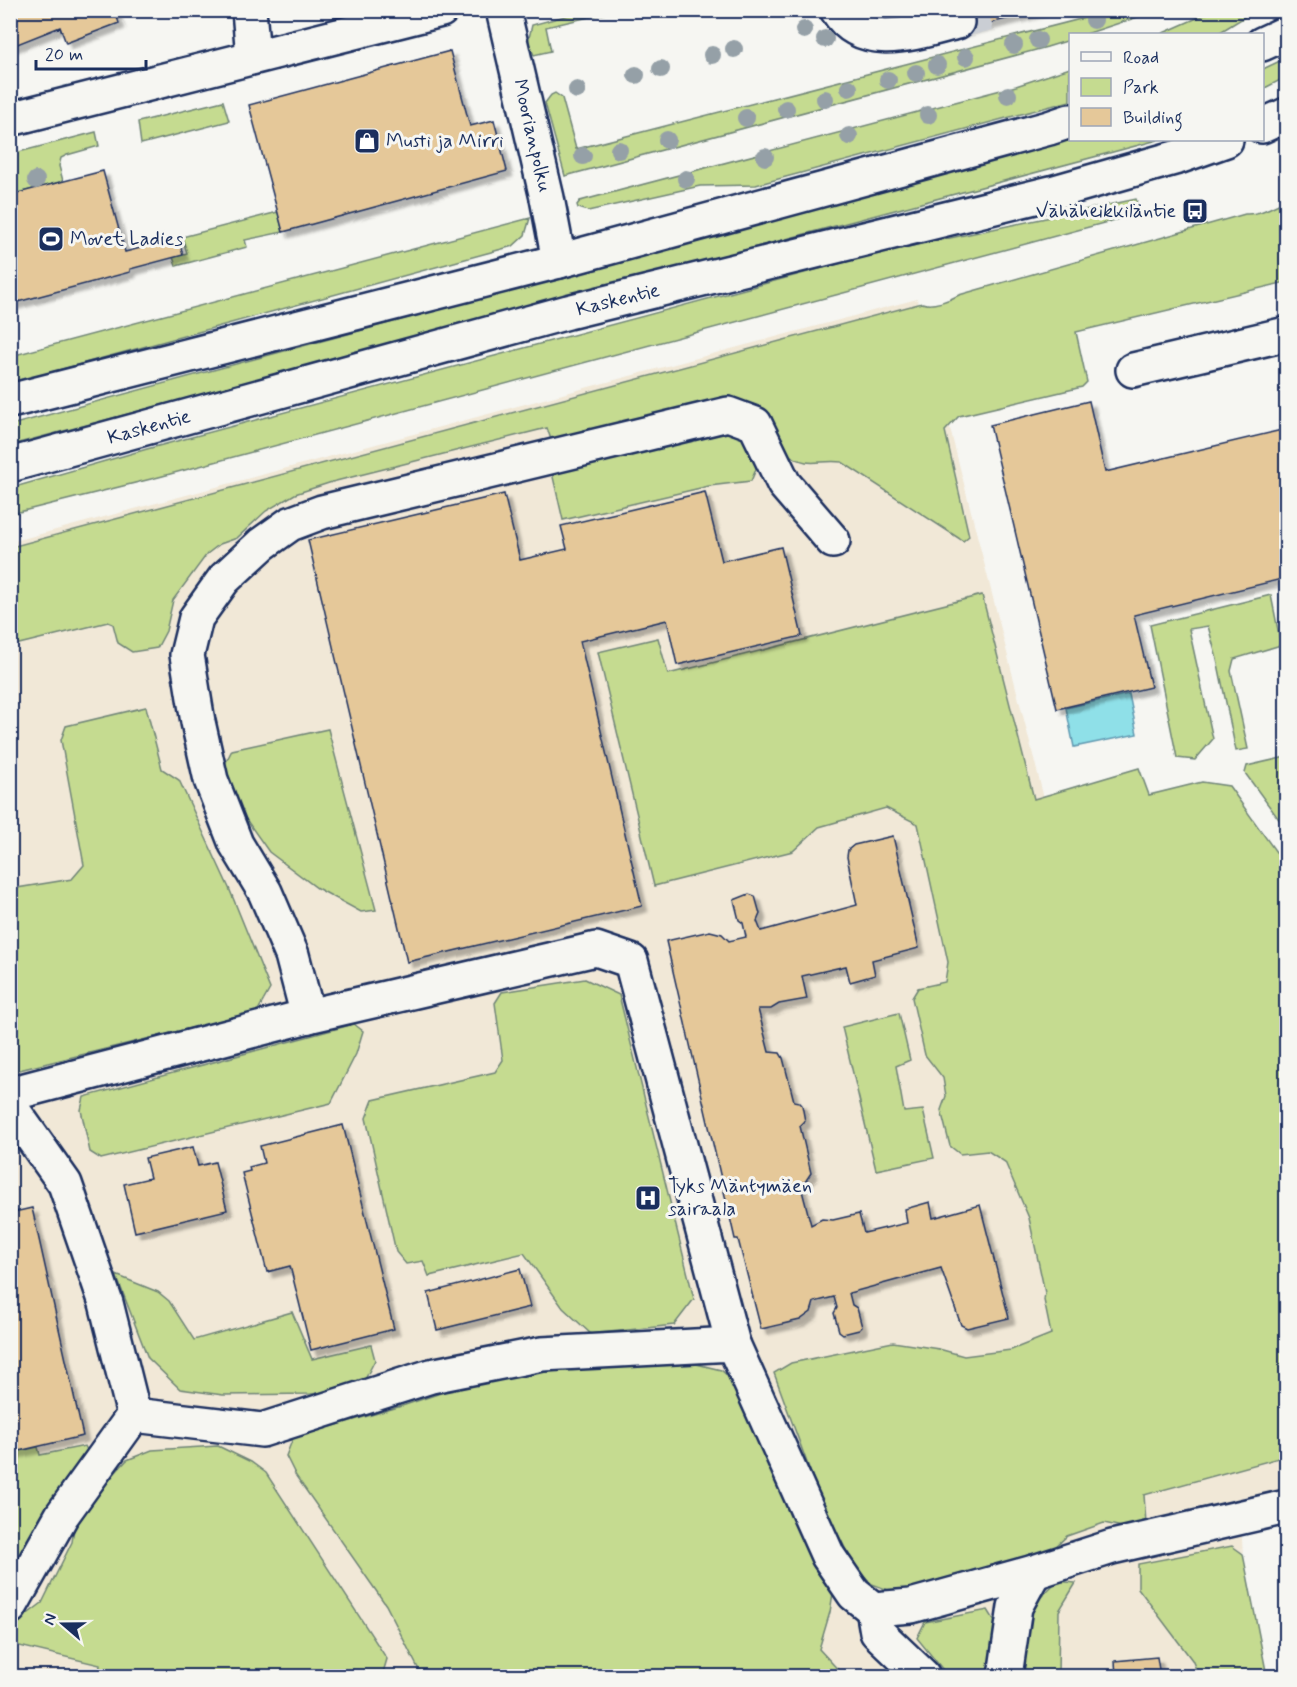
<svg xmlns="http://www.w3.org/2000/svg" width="1297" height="1687" font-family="Mynerve,sans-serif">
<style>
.built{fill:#f1e8d7}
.green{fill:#c5db90;stroke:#708577;stroke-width:1.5}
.water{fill:#8fe0e8;stroke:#6199b1;stroke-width:1.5}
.building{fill:#e5c899;stroke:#1b2f5e;stroke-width:1.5;filter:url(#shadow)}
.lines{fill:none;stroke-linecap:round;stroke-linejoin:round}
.minor-tunnel{stroke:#caced4;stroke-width:33;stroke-dasharray:33 16;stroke-linecap:butt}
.minor-casing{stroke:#1b2f5e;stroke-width:38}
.major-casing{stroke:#1b2f5e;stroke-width:38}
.minor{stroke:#f6f6f2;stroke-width:33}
.major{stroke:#f6f6f2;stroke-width:33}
.tree{fill:#95a0a7}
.labels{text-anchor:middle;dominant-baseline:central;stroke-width:6;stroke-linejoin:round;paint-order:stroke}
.street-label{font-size:20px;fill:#1b2f5e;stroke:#f6f6f2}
.poi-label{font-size:20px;fill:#1b2f5e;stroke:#f6f6f2;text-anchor:start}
</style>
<defs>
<filter id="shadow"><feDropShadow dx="5.5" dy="5.5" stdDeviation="1.5" flood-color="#0004"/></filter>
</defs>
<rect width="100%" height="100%" fill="#f6f6f2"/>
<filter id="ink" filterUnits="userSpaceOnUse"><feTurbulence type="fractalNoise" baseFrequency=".0167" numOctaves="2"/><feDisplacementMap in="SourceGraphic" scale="12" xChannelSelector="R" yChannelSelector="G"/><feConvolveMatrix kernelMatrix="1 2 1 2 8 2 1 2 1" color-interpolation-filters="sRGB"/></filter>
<g filter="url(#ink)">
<!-- built -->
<path class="built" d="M917,299L1047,810L1286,892V1498L1240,1510L1243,1554L1267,1676H11V542Z"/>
<!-- green -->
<path class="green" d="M587,10L615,11L546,27L551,51L534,55L528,42L532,25Z
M1092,10L1156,11L1086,34H1070V40L1047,47L565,176L545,103L551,95L555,93L562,98L576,149L1088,17Z
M1215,10L1246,11L1248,15L1217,34H1161Z
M1286,58V77L1263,89V69Z
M1070,68V101L756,185L700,186L588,211L578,208L577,205L580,201L1016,86Z
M223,101L229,121L141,144L138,122Z
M96,132L99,146L67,155L61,158L59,166L63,181L11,195V154Z
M1070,139L1158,140L11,445V425C363,328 718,238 1070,139Z
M1136,199L1141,213L159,477L11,514V488L147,449L879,253Z
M1286,201V282L1076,332L1087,382L1082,387L959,416L945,431L969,536L963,541L842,462C818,459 810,469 788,454L757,467L751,481L709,486L563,520L553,477L554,448L547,428L332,482L295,494L266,511L237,538L220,544L207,554L173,600L166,631L157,648L132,652L118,643L113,624L108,622L11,646V547L922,303C932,307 950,300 959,295L1245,214C1261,215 1272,206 1286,201Z
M278,212L283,232L245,240L247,247L176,266L173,257L187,253L182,237Z
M530,218L525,235L513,246L11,383V356Z
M982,595L1034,799L1139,768L1149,795L1202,782L1229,786L1286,866V1456L1144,1495L1146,1523L1127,1528L1104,1523L1067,1536L1053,1549L921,1591H891L872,1584L855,1568L820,1498L774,1373L791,1363L893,1342L939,1349L964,1356L1011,1350L1051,1334L1044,1300L1045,1293L1029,1218L1005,1162L988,1151L960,1154L950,1146L941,1110L946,1096L943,1078L925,1055L912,998L918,988L945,982L948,962L918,824L886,808L819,827L793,851L654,886L598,652L658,638L668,674Z
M1271,595L1281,645L1234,659L1231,671L1248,749L1236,751L1217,659L1208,626L1189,629L1213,739L1195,760L1177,758L1150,625Z
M146,707L162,769L179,780L229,888L270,989L257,1012L11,1072V889L72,879L84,865L61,740L66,726Z
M328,729L376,910L361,912L317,888L269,852L243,815L224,766L232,750Z
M1286,757V829L1245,773L1247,766Z
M585,979L619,995L694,1299L674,1325L591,1334L563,1308L524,1253L429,1276L423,1261L406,1264L396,1252L366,1118L373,1100L495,1072L503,1060L495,1003L502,992Z
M899,1013L910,1060L896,1066L904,1112L923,1110L934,1158L876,1170L842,1027Z
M354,1024L363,1031L356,1054L331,1103L101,1159L90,1152L81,1110L84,1097Z
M116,1275L158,1292L169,1301L194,1340L292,1312L312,1359L371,1345L375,1360L360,1389L311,1394L223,1395L180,1389L148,1358Z
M688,1362L721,1370L737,1384L815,1568L833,1593L830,1612L819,1649L844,1676H422L386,1605L296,1476L286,1456L293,1438L405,1405L485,1378L620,1365Z
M85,1446L87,1450L84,1460L11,1581V1453L38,1447L40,1455Z
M218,1446L251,1462L266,1473L387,1659L382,1676H99L100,1665L11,1644V1634L21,1619L42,1603L72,1542L76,1515L127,1460L152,1450Z
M1232,1546L1243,1554L1267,1676H1199L1192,1660L1138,1588V1564Z
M1057,1581L1076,1583L1059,1611L1058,1676H1018L1024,1614Z
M988,1610L996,1623L990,1676H948L917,1638L925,1622Z"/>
<!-- water -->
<path class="water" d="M1129,694L1137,734L1074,747L1066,708Z"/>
<!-- building -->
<path class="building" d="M10,10H117L115,11L119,23L66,43L60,27L10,47Z
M940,10H1042L959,31Z
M450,51L470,126L494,120L507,171L283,232L249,105Z
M103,171L125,252L178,238L183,255L130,269V272L10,304V195Z
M1089,401L1105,472L1286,429V578L1134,615L1151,687L1057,709L990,425Z
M705,492L722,561L781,547L802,636L677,665L667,620L580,641L642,906L407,962L308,540L504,494L520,560L567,549L561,526Z
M893,836L919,948L872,960L875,975L850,982L846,966L802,976L807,999L779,1004L771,1009H758L769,1052L780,1053L783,1058L794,1101L799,1102L802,1105L805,1121L800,1126L811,1173L805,1182L800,1183L811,1225L822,1219L833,1220L859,1214L864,1233L907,1223L905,1209L930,1202L933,1218L980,1205L1009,1318L967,1328L961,1325L941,1268L849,1293L852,1305L857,1308L862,1327L859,1330L843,1334L839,1331L834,1313L837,1308L834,1297L814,1302L811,1312L800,1320L761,1329L738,1239H735L666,941L710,931L722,934L729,941L746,937L743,923L739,920L734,900L749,894L755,896L760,914L757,921L761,931L857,905L847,857L848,850L854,845Z
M343,1125L394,1329L311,1350L290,1266L267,1272L242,1173L250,1171L249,1167L264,1163L260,1146Z
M193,1147L198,1166L215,1162L227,1210L135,1232L124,1184L150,1178L145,1158Z
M32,1208L83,1436L10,1453V1213Z
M520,1269L530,1307L437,1330L428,1293Z
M1157,1657L1160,1676H1116L1115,1661Z"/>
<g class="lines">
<!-- minor-tunnel -->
<path class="minor-tunnel" d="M957,22L1002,10"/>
<!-- minor casing -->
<g class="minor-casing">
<g id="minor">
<path d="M249,10L253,57"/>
<path id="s1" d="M503,10L547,198L559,261"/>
<path d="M837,10C863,53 920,31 957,22"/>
<path d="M10,119L441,10"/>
<path d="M1133,370L1286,334"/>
<path d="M308,1016L292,955L265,892L236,844L211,780L198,722L187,655L196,618L224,579L262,544L290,524L322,512L728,414L755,424L784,484L833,541"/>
<path d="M10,1094L308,1016L596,949L631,961L733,1344"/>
<path d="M10,1106L65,1184L106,1303L134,1415"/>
<path d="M10,1607L62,1515L134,1415L262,1430L431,1376L542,1354L733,1344L828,1556L854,1594L873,1609L911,1606L1034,1572L1112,1547L1286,1507"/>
<path d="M873,1609L877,1632L923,1676"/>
<path d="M1005,1676L1015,1607L1034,1572"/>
</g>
</g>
<!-- major casing -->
<g class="major-casing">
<g id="major">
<path d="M1262,44L1286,33"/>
<path d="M1262,126L1286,115"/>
<path d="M10,401L559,261L1049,128L1070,121"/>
<path id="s2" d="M10,465L568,312L1051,193L1178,157L1226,140"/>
</g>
</g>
<!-- minor -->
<use href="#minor" class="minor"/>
<!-- major -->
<use href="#major" class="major"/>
</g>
<!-- trees -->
<g class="tree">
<circle cx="1094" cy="20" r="9"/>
<circle cx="804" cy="30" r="9"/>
<circle cx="825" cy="39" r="9"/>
<circle cx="1038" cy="40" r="9"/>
<circle cx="1014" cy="45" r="9"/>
<circle cx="734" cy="49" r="9"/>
<circle cx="712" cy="55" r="9"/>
<circle cx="966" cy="57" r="9"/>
<circle cx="937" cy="65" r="9"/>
<circle cx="661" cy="69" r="9"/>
<circle cx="916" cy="73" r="9"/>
<circle cx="636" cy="75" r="9"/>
<circle cx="888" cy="80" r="9"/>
<circle cx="849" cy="88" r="9"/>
<circle cx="577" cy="90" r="9"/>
<circle cx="1008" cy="95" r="9"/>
<circle cx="825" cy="99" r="9"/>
<circle cx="786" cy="109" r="9"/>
<circle cx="928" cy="115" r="9"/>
<circle cx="746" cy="118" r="9"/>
<circle cx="849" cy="136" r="9"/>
<circle cx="667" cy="140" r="9"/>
<circle cx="619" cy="150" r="9"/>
<circle cx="583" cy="156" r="9"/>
<circle cx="765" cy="157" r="9"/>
<circle cx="686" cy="179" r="9"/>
<circle cx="36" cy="180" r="9"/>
</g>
</g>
<!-- icons -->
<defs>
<g id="shop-square" transform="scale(1.35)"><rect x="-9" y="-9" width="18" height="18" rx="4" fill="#1b2f5e" stroke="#f6f6f2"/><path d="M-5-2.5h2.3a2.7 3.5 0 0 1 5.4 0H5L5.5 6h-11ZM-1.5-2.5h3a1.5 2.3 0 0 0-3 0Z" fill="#fff"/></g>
<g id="bus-square" transform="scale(1.35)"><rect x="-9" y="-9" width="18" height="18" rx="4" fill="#1b2f5e" stroke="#f6f6f2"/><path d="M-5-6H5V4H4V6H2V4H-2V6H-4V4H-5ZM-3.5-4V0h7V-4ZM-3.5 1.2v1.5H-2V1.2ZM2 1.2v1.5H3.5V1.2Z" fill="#fff"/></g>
<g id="stadium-square" transform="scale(1.35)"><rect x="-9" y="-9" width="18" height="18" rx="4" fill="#1b2f5e" stroke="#f6f6f2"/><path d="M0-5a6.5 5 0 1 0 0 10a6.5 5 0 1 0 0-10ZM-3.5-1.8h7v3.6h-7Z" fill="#fff"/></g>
<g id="hospital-square" transform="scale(1.35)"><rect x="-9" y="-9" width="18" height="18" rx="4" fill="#1b2f5e" stroke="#f6f6f2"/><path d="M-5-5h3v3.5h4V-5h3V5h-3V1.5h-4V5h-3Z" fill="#fff"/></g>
</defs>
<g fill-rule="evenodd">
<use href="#shop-square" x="367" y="141"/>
<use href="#bus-square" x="1195" y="211"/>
<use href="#stadium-square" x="51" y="239"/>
<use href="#hospital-square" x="648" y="1198"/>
</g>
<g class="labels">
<!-- street labels -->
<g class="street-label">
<text stroke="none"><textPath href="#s1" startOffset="129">Moorianpolku</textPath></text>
<text stroke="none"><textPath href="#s2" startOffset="630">Kaskentie</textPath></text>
<text stroke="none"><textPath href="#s2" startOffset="144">Kaskentie</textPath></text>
</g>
<!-- poi labels -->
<g class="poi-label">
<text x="386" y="141">Musti ja Mirri</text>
<text x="1176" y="211" text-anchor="end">Vähäheikkiläntie</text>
<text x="70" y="239">Movet Ladies</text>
<text x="668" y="1186">Tyks Mäntymäen<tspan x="668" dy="23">sairaala</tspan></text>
</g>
</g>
<!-- margin -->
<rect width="1297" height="1687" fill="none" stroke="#f6f6f2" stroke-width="36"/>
<rect x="18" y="18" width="1261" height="1651" fill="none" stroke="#1b2f5e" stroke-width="2" filter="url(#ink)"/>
<!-- legend -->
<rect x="1069" y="33" width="195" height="108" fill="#f6f6f2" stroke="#9ea6b7" stroke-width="1.5"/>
<rect x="1081" y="52" width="30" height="9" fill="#f6f6f2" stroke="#9ea6b7" stroke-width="1.5"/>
<text x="1123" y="63" font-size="18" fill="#1b2f5e">Road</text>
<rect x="1081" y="78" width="30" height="18" fill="#c5db90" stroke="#9ea6b7" stroke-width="1.5"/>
<text x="1123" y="93" font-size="18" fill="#1b2f5e">Park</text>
<rect x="1081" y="108" width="30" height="18" fill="#e5c899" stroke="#9ea6b7" stroke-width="1.5"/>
<text x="1123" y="123" font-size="18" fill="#1b2f5e">Building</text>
<!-- north arrow -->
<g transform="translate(63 1624) rotate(290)" stroke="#f6f6f2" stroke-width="4.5" paint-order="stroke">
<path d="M0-4.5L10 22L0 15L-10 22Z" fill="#1b2f5e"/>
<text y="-9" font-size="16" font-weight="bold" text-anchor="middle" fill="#1b2f5e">N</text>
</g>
<!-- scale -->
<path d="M36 60v9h110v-9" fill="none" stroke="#1b2f5e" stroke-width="3"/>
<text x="45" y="60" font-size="18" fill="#1b2f5e" stroke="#f6f6f2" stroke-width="4.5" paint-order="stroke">20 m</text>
</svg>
